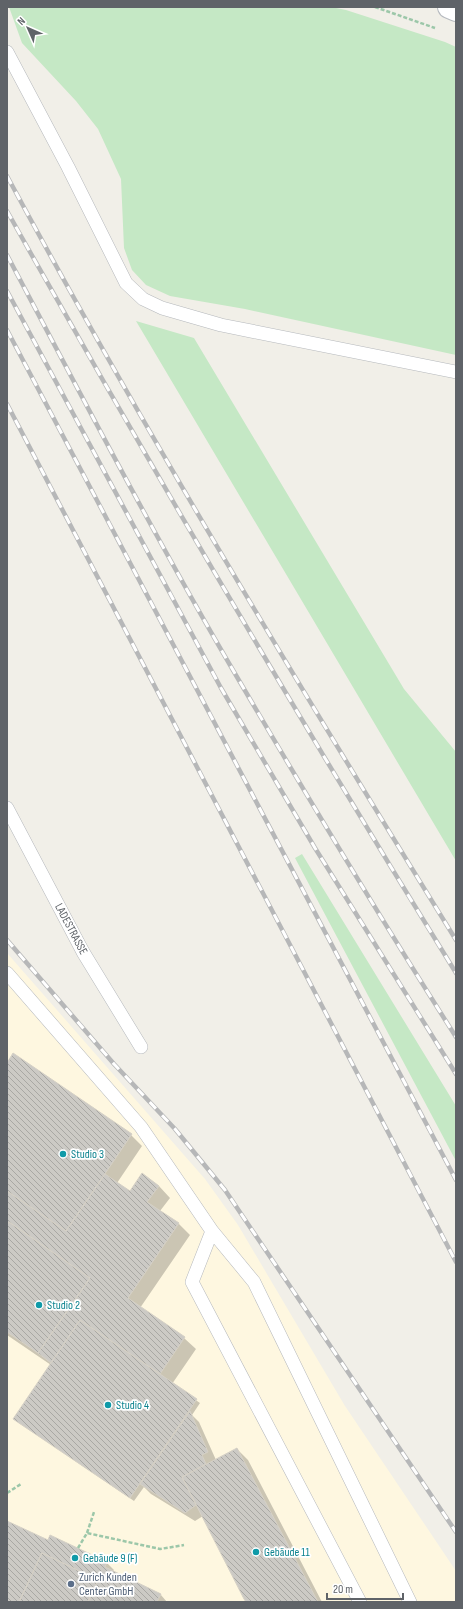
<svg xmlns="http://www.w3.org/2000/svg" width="463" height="1609" font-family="'Sofia Sans Condensed',sans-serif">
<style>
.commercial{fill:#fef7e0}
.grass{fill:#c5e8c5}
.shadow{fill:#0003}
.building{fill:url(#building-back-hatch);stroke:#d6d1c6}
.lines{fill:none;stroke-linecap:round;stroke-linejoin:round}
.lane-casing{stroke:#b5b8bc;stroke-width:14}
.secondary-casing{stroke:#b6babf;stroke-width:24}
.path{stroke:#9cc7a9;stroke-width:2.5;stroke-dasharray:4 2;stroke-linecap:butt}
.lane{stroke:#fff;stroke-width:13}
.secondary{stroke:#fff;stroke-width:22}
.rail-casing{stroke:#b6b7b8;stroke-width:4.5}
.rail{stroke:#fff;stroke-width:3;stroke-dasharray:9;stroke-linecap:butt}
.culture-dot{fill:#0f9aa8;stroke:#fff;stroke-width:1.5}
.service-dot{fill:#5c6f8a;stroke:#fff;stroke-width:1.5}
.labels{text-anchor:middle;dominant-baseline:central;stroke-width:3.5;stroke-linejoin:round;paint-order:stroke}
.street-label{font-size:12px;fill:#5f6368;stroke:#fff}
.culture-label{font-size:12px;fill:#0d838f;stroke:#fff;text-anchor:start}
.service-label{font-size:12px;fill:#4e5e75;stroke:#fff;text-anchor:start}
</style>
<defs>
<pattern id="building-back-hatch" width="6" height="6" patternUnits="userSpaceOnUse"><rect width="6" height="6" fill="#cccac5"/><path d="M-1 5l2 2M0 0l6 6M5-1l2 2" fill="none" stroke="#a9a8a4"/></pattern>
</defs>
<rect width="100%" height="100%" fill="#f1efe8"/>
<!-- commercial -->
<path class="commercial" d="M7,953L205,1179L238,1225L345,1406L456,1571V1602H7Z"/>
<!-- grass -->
<path class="grass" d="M9,7H331L346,10L445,42L456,47V355L245,309L170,296L146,285L132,270L124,248L121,179L98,129L76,101L22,43Z
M136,321L194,338L404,689L456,752V861Z
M302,854L456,1106V1161L295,858Z"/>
<!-- shadow -->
<path class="shadow" d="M7,1064L131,1135L142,1146L117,1183L130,1192L143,1175L159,1186L170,1198L160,1211L179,1224L190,1235L140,1308L184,1338L196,1349L172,1384L200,1403L192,1415L199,1422L216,1460L237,1449L248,1460L322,1602H248L203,1516L195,1521L151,1494L144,1487L134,1501L14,1419L51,1365L7,1335Z
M7,1522L48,1541L50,1537L107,1563L114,1570L112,1572L161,1595L167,1602H7Z"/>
<!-- building -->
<path class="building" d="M13,1053L132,1134L66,1231L7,1191V1063Z
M142,1173L159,1186L147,1202L179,1223L128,1298L185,1337L160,1374L80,1320L51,1363L38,1353L90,1278L9,1222L7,1225V1191L66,1231L105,1174L130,1191Z
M9,1222L90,1278L38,1353L7,1332V1225Z
M80,1320L197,1399L130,1498L13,1419Z
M190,1411L208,1452L202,1455L206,1464L182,1477L196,1505L185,1513L140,1484Z
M237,1448L318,1602H246L244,1599L182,1477Z
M7,1521L48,1540L50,1535L107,1562L105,1567L161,1594L157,1602H88L98,1580L42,1553L19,1602H7Z
M42,1553L98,1580L88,1602H19Z"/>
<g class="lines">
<!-- lane casing -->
<g class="lane-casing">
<path id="lane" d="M7,52L68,167L126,283L143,299L162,308L221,325L456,372
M7,808L83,952L141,1047
M7,973L141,1127L212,1231L254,1282L410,1602
M212,1231L192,1282L360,1602"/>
</g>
<!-- secondary casing -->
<g class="secondary-casing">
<path id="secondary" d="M449,7L456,10"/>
</g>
<!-- path -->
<path class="path" d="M375,7L435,28
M7,1493L21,1484
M87,1533L94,1512
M78,1548L87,1533L160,1549L184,1545"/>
<!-- lane -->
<use href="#lane" class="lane"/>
<!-- secondary -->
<use href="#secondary" class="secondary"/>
<!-- rail casing -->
<g class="rail-casing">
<path id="rail" d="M7,176C147,436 301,689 456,940
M7,211C151,468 301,722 456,973
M7,255C82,397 156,539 237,677C308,798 381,919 456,1037
M7,291L221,688L315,848L456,1074
M7,330L456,1180
M7,404L456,1262
M7,940L114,1064L175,1129L225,1190L456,1532"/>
</g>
<!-- rail -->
<use href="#rail" class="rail"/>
</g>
<!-- markers -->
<g class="culture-dot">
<circle cx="63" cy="1154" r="4"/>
<circle cx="39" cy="1305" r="4"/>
<circle cx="108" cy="1405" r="4"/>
<circle cx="256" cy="1552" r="4"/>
<circle cx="75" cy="1558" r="4"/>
</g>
<circle class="service-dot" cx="71" cy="1584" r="4"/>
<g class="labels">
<!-- street labels -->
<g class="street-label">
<text transform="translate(71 929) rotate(62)">LADESTRASSE</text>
</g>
<!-- culture labels -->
<g class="culture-label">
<text x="71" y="1154">Studio 3</text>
<text x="47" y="1305">Studio 2</text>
<text x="116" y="1405">Studio 4</text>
<text x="264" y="1552">Gebäude 11</text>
<text x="83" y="1558">Gebäude 9 (F)</text>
</g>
<!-- service labels -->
<g class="service-label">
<text x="79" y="1577">Zurich Kunden<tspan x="79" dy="14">Center GmbH</tspan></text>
</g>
</g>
<!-- border -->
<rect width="463" height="1609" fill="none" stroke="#5f6368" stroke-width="16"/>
<!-- north arrow -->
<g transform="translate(28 28) rotate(315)" stroke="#ffffff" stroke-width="3" paint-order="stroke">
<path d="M0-3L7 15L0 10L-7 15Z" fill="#5f6368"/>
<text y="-6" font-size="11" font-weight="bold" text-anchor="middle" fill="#5f6368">N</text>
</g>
<!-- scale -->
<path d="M327 1593v6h76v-6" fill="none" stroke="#5f6368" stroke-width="2"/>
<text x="333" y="1593" font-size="12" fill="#5f6368" stroke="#ffffff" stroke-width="3" paint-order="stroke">20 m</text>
</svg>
